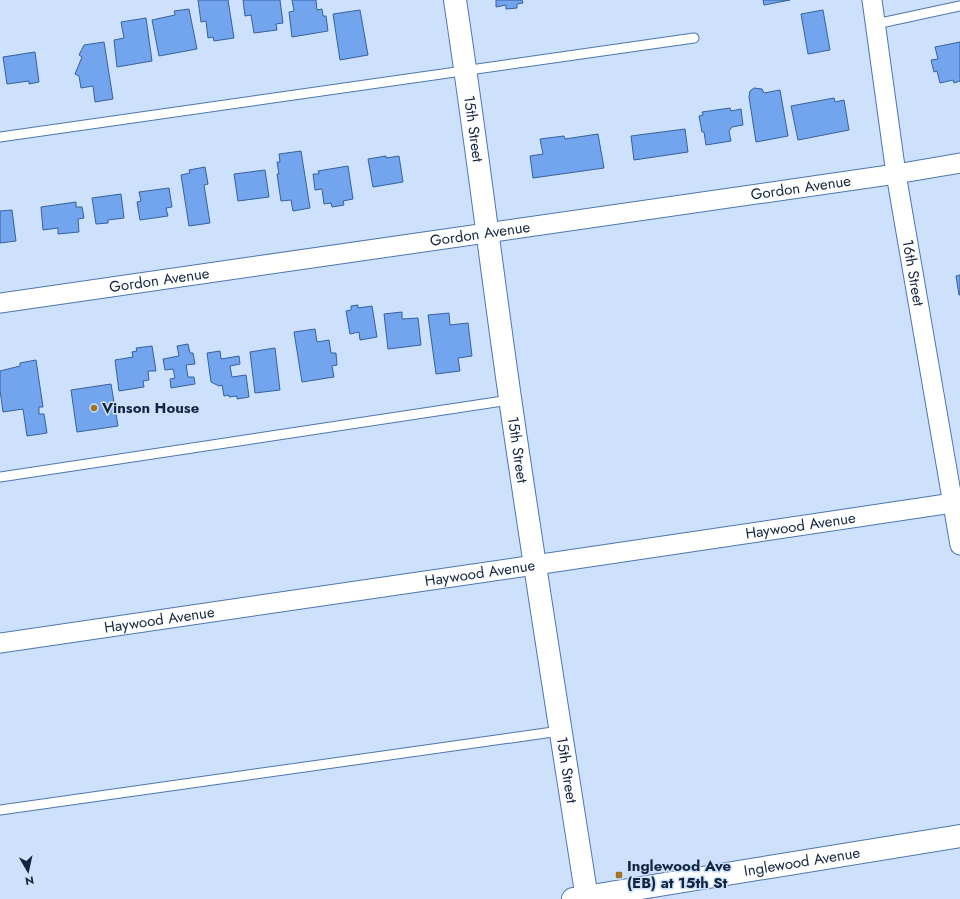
<svg xmlns="http://www.w3.org/2000/svg" width="960" height="899" font-family="Jost,sans-serif">
<style>
.building{fill:#72a5ed;stroke:#37619c}
.lines{fill:none;stroke-linecap:round;stroke-linejoin:round}
.service-casing{stroke:#4b76b2;stroke-width:11}
.minor-casing{stroke:#4b76b2;stroke-width:21}
.tertiary-casing{stroke:#4b76b2;stroke-width:24}
.secondary-casing{stroke:#4b76b2;stroke-width:24}
.service{stroke:#fff;stroke-width:9}
.minor{stroke:#fff;stroke-width:19}
.tertiary{stroke:#fff;stroke-width:22}
.secondary{stroke:#fff;stroke-width:22}
.poi-dot{fill:#a17325;stroke:#cee1fc;stroke-width:1.5}
.labels{text-anchor:middle;dominant-baseline:central;stroke-width:3;stroke-linejoin:round;paint-order:stroke}
.street-label{font-size:15px;fill:#13253e;stroke:#cee1fc}
.poi-label{font-size:15px;font-weight:bold;fill:#13253e;stroke:#cee1fc;text-anchor:start}
</style>
<rect width="100%" height="100%" fill="#cee1fc"/>
<!-- building -->
<path class="building" d="M198,0H228L234,38L214,41L213,37L208,38L206,21L201,22Z
M243,0H280L283,23L276,24L277,30L254,33L251,15L245,16Z
M292,0H316L317,10L322,9L323,16H326L328,31L292,37L289,12L294,11Z
M496,0H522L523,3L517,4V8L506,9V5L496,7Z
M763,0H790L764,5Z
M189,9L197,49L159,56L152,20L175,15L174,11Z
M360,10L368,55L340,60L333,14Z
M823,10L830,50L808,54L801,14Z
M146,18L152,61L117,67L114,40L124,38L121,22Z
M104,42L113,99L95,102L93,86L81,88L79,76L75,74L82,57L79,55L84,45Z
M960,42V81L954,83L953,80L940,83L937,71L934,72L931,60L938,59L935,47Z
M35,52L39,82L29,84V81L7,84L3,57Z
M754,88L762,89L764,93L780,90L788,136L756,142L749,97L750,91Z
M834,98L835,102L844,100L849,130L798,140L791,106Z
M730,108L731,111L741,109L743,125L732,127L729,131L731,141L706,145L704,132H702L699,116L703,115L702,112Z
M685,129L688,152L634,160L631,136Z
M598,134L604,168L533,178L530,156L543,154L540,139L564,136L565,139Z
M301,151L310,208L293,211L291,200L281,201L277,174H279L277,162H280L279,154Z
M386,156V158L399,156L403,182L373,187L368,159Z
M348,166L353,199L343,201L344,205L332,207L331,203L324,204L322,189L315,190L313,174H319L318,171Z
M205,167L208,184L204,185L210,223L189,226L181,175L190,173L189,170Z
M265,170L269,197L238,201L234,174Z
M169,188L172,207L166,208L168,216L140,220L137,202L141,201L139,192Z
M121,194L124,218L108,220V223L96,224L92,198Z
M76,202V207H82L84,218L78,219L79,232L58,234V228L43,230L41,207Z
M12,210L16,241L0,243V211Z
M960,275V295H959L956,276Z
M358,305V308L372,306L377,337L360,340L359,332L350,334L346,311L351,310V306Z
M402,312V319L418,318L421,345L388,349L384,314Z
M449,313L450,325L468,323L472,356L458,358L460,371L436,374L428,315Z
M315,329L317,342L329,340L331,353H336L337,365L332,366L334,377L302,382L294,332Z
M188,344L190,353H193L195,364L186,365L188,377H194L195,384L171,388L170,379L175,378L173,369L165,370L163,359L179,356L177,346Z
M152,346L156,371H148L149,380L143,381L144,387L119,391L115,360L133,357L132,352L137,351L136,348Z
M275,348L280,390L255,393L250,352Z
M220,351L221,359L239,356L240,364L230,366L232,377L246,375L249,397L237,399V396L229,397V395L224,396L222,385L219,386L211,382L207,353Z
M36,360L43,407H39V414H44L47,433L27,436L23,409L3,412L0,390V371L20,366V363Z
M111,384L118,426L77,432L71,390Z"/>
<g class="lines">
<!-- service casing -->
<g class="service-casing">
<path id="service" d="M876,24L960,6
M0,137L694,38
M0,477L510,400
M0,810L560,731"/>
</g>
<!-- minor casing -->
<g class="minor-casing">
<g id="minor">
<path id="s1" d="M872,0L896,174L960,545"/>
<path id="s2" d="M0,303L896,174L960,163"/>
<path id="s3" d="M0,643L535,565L960,502"/>
</g>
</g>
<!-- tertiary casing -->
<g class="tertiary-casing">
<g id="tertiary">
<path id="s4" d="M573,899L960,836"/>
</g>
</g>
<!-- secondary casing -->
<g class="secondary-casing">
<g id="secondary">
<path id="s5" d="M455,0C475,132 491,265 510,398C534,565 561,732 587,899"/>
</g>
</g>
<!-- service -->
<use href="#service" class="service"/>
<!-- minor -->
<use href="#minor" class="minor"/>
<!-- tertiary -->
<use href="#tertiary" class="tertiary"/>
<!-- secondary -->
<use href="#secondary" class="secondary"/>
</g>
<!-- markers -->
<g class="poi-dot">
<circle cx="94" cy="408" r="4"/>
<rect x="615" y="871" width="8" height="8" rx="2"/>
</g>
<g class="labels">
<!-- street labels -->
<g class="street-label">
<text stroke="none"><textPath href="#s5" startOffset="130">15th Street</textPath></text>
<text stroke="none"><textPath href="#s2" startOffset="809">Gordon Avenue</textPath></text>
<text stroke="none"><textPath href="#s2" startOffset="485">Gordon Avenue</textPath></text>
<text stroke="none"><textPath href="#s1" startOffset="276">16th Street</textPath></text>
<text stroke="none"><textPath href="#s2" startOffset="161">Gordon Avenue</textPath></text>
<text stroke="none"><textPath href="#s5" startOffset="454">15th Street</textPath></text>
<text stroke="none"><textPath href="#s3" startOffset="809">Haywood Avenue</textPath></text>
<text stroke="none"><textPath href="#s3" startOffset="485">Haywood Avenue</textPath></text>
<text stroke="none"><textPath href="#s3" startOffset="161">Haywood Avenue</textPath></text>
<text stroke="none"><textPath href="#s5" startOffset="778">15th Street</textPath></text>
<text stroke="none"><textPath href="#s4" startOffset="232">Inglewood Avenue</textPath></text>
</g>
<!-- poi labels -->
<g class="poi-label">
<text x="102" y="408">Vinson House</text>
<text x="627" y="866">Inglewood Ave<tspan x="627" dy="17">(EB) at 15th St</tspan></text>
</g>
</g>
<!-- north arrow -->
<g transform="translate(28 871) rotate(171)" stroke="#cee1fc" stroke-width="3" paint-order="stroke">
<path d="M0-3L7 15L0 10L-7 15Z" fill="#13253e"/>
<text y="-6" font-size="11" font-weight="bold" text-anchor="middle" fill="#13253e">N</text>
</g>
</svg>
